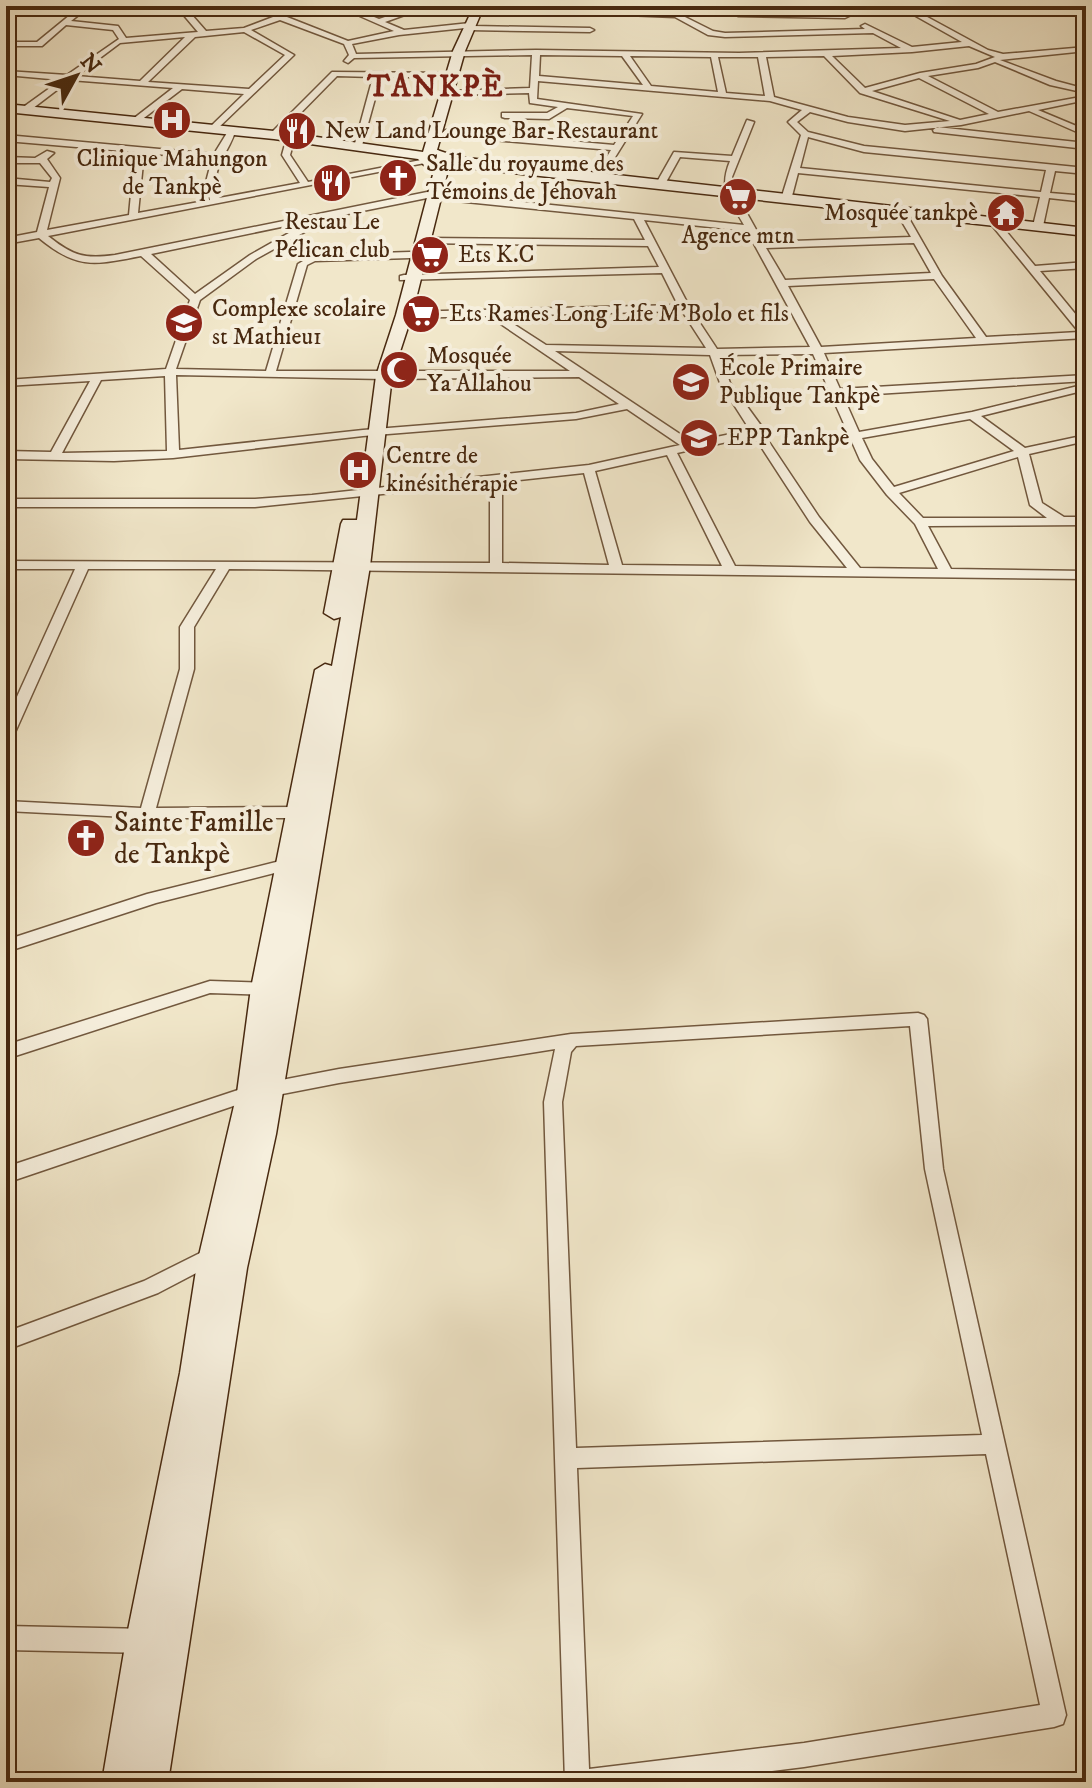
<svg xmlns="http://www.w3.org/2000/svg" width="1092" height="1788" font-family="'IM FELL DW Pica',serif">
<style>
.lines{fill:none;stroke-linecap:round;stroke-linejoin:round}
.street-casing{stroke:#72583e;stroke-width:3}
.secondary-casing{stroke:#482910;stroke-width:3}
.street{fill:#f6efdd;fill-rule:evenodd}
.secondary{fill:#f6efdd;fill-rule:evenodd}
.labels{text-anchor:middle;dominant-baseline:central;stroke-width:8;stroke-linejoin:round;paint-order:stroke}
.far-poi-label{font-size:24px;fill:#482910;stroke:#f6efdd;text-anchor:start}
.poi-label{font-size:28px;fill:#482910;stroke:#f6efdd;text-anchor:start}
.far-district-label{font-size:30px;font-weight:bold;letter-spacing:2px;fill:#7a1f14;stroke:#f6efdd}
</style>
<rect width="100%" height="100%" fill="#f1e7ca"/>
<filter id="stains"><feTurbulence type="fractalNoise" baseFrequency=".0025" numOctaves="4"/><feColorMatrix values="0 0 0 0 .2 0 0 0 0 .09 0 0 0 0 .02 0 0 0 .5 -.17"/></filter>
<radialGradient id="worn" r=".72"><stop offset=".6" stop-color="#630" stop-opacity="0"/><stop offset="1" stop-color="#630" stop-opacity=".3"/></radialGradient>
<g class="lines">
<!-- street casing -->
<g class="street-casing">
<path id="street" d="M17,6H26L6,19V14Z
M81,6L158,8L155,12L86,9L71,21L118,26L126,38L198,32L176,6H184L206,31L244,28L273,17L248,6H259L348,41L394,31L337,6H347L379,19L412,8L456,6L413,12L385,22L404,30L470,23L473,26L590,28L594,30L590,32L469,30L465,28L399,35L352,44L356,54L536,50L739,53L901,48L873,33L725,37L708,35L675,17L479,9L476,6L677,13L713,31L725,33L865,29L861,26L865,24L912,47L962,42L898,6H907L988,50L1003,54L1086,47V51L1000,60L1056,81L1086,89V93L1050,85L995,62L978,68L928,76L998,112L1086,96V100L1038,110L1086,130V136L1029,111L961,125L905,131L848,122L810,112L797,122L808,132L864,146L1086,168V174L1055,171L1050,193L1086,196V202L1049,198L1043,226L1038,229L1033,226L1040,197L798,173L792,196L787,199L782,196L801,135L788,122L802,110L770,101L538,81L537,99L642,114L604,175L600,178L596,175L611,150L446,136L442,133L446,130L614,145L633,116L567,108L549,119L505,118L502,117V113H547L558,107L530,103L529,93L449,95L445,93L449,91L530,88L532,55L354,58L348,63L344,61L349,55L344,44L280,20L251,30L294,55L216,130L209,128L244,94L182,89L136,124L132,121L133,119L173,88L70,80L28,112H22V108L61,80L6,75V71L67,75L119,39L113,30L66,25L42,46H6V42H37ZM244,32L285,55L249,89L148,82L195,37ZM185,37L140,81L76,76L120,43ZM969,46L995,57L976,64L920,73L865,88L832,56L912,52ZM540,55L622,56L643,85L539,76ZM630,56L711,57L718,92L651,86ZM824,56L860,93L950,121L905,125L848,117L774,97L766,57ZM718,57H758L765,96L726,93ZM919,78L989,114L960,120L872,91ZM808,137L864,152L1046,170L1041,192L800,168Z
M741,12L845,14L849,16L845,18L738,16Z
M332,72L453,73L457,75L453,77H381L361,149L354,147L373,77L337,76L277,137H271V133Z
M747,120L754,122L732,177L734,190L763,242L911,237L895,210L903,208L942,276L986,337L1079,332L990,223V219H996L1035,266L1086,262V268L1040,271L1086,327V338L824,353L840,389L1086,375V381L843,396L859,432L972,412L1086,384V390L981,416L1025,448L1086,435V441L1029,454L1042,503L1064,517H1086V525L928,526L951,569L1086,571V579L229,569L194,627V669L156,808L298,807L312,812L315,815L312,818H147L6,811V801L141,808L180,669V627L216,569H88L13,737L6,741V721L75,569H6V561L490,563V483L255,507H6V499H255L312,495L589,465L680,445L627,409L576,419L363,436L173,458L114,461L6,459V451L51,452L90,381L6,386V380L166,369L190,300L141,256C94,265 78,270 39,238L6,244V238L37,232L49,187L6,184V178L50,182L52,178L40,163H6V157L35,158L47,151L54,153L47,159L60,178L47,230L129,215L135,152L6,141V135L214,154L230,128H236C231,152 207,169 219,198L300,183L282,155L287,137L291,134L295,137L290,155L308,182L426,159L430,162L48,236C73,256 84,259 115,255L427,192L744,225C730,200 718,190 730,161L680,157L665,184L657,182L674,152L732,156ZM144,153L212,159L206,182L210,200L138,213ZM427,198L634,219L645,240L424,238L419,241L421,243L648,246L659,267L404,275L400,276V280L662,273L678,305L404,312L399,315L404,318L489,316L570,371H276L307,265L315,261L410,258L415,255L410,252L313,255L298,264L266,371L176,369L200,300L256,259L319,224L318,220ZM644,220L747,231L810,347L717,349L690,308ZM310,221L250,255L195,294L151,254ZM914,243L931,273L785,280L766,248ZM934,279L976,338L821,347L788,286ZM682,311L706,348L546,345L501,316ZM555,351L710,355L720,383L750,430L692,442ZM813,354L860,460L887,495L915,524L938,569L860,568L819,517L763,433L765,431L730,383L720,355ZM176,375L384,379L579,377L619,404L576,413L363,430L179,450ZM165,376L167,451L62,453L101,380ZM970,419L1014,451L894,487L872,459L862,438ZM754,436L810,522L847,568L735,566L677,453ZM667,455L722,566L622,565L595,471ZM1018,457L1030,505L1047,518H923L899,493ZM584,473L609,565L502,563V482Z
M937,127L1086,143V149L934,132L933,130Z
M296,857L302,858L304,862L302,866L156,903L6,952V940L147,894Z
M210,981L270,983L276,985L278,989L276,993L270,995L210,993L6,1059V1045Z
M918,1013L924,1015L927,1019L943,1169L1066,1715L1063,1724L1054,1727L804,1767L682,1782H565L544,1102L555,1049L339,1083L251,1100L6,1183V1167L250,1086L339,1069L571,1034ZM910,1026L925,1169L982,1435L576,1448L562,1102L571,1052L576,1046ZM986,1454L1040,1705L804,1743L589,1769L577,1468Z
M214,1246L221,1248L224,1254L221,1260L158,1293L6,1350V1332L144,1281Z
M6,1626L148,1629L156,1633L160,1641L156,1649L148,1653L6,1650Z"/>
</g>
<!-- secondary casing -->
<g class="secondary-casing">
<path id="secondary" d="M474,6H484L465,51L437,150L458,157L1086,228V236L449,166L412,315L392,376L370,566L276,1134L247,1268L168,1782H102L126,1640L180,1373L197,1264L237,1093L251,988L315,670L325,664L332,666L341,617L334,619L324,613L341,524L343,520H357L376,376L396,315L435,167L425,166L418,159L274,139L6,112V104L274,131L423,152L453,51Z"/>
</g>
<!-- street -->
<use href="#street" class="street"/>
<!-- secondary -->
<use href="#secondary" class="secondary"/>
</g>
<!-- icons -->
<defs>
<g id="hospital-disc" transform="scale(2)"><circle r="9.5" fill="#8f2418" stroke="#f6efdd"/><path d="M-5-5h3v3.5h4V-5h3V5h-3V1.5h-4V5h-3Z" fill="#fff"/></g>
<g id="restaurant-disc" transform="scale(2)"><circle r="9.5" fill="#8f2418" stroke="#f6efdd"/><path d="M-5-6h1v4h1v-4h1v4h1v-4h1v5L-1.5 .5V6h-2V.5L-5-1ZM5-6V6H3V1.5H1.5Q1.5-4 5-6Z" fill="#fff"/></g>
<g id="church-disc" transform="scale(2)"><circle r="9.5" fill="#8f2418" stroke="#f6efdd"/><path d="M-1.2-6h2.4v3.5h3.3v2.4h-3.3V6h-2.4V-.1h-3.3v-2.4h3.3Z" fill="#fff"/></g>
<g id="supermarket-disc" transform="scale(2)"><circle r="9.5" fill="#8f2418" stroke="#f6efdd"/><path d="M-6-5.5h2.5l.6 2H6L4.5 2H-2.5L-4.4-4H-6ZM-1.5 3.2a1.3 1.3 0 1 0 .1 0ZM3 3.2a1.3 1.3 0 1 0 .1 0Z" fill="#fff"/></g>
<g id="temple-disc" transform="scale(2)"><circle r="9.5" fill="#8f2418" stroke="#f6efdd"/><path d="M0-6L5-2H3V0L6.5 2.5H4V6H1.5V3h-3V6H-4V2.5H-6.5L-3 0V-2H-5Z" fill="#fff"/></g>
<g id="school-disc" transform="scale(2)"><circle r="9.5" fill="#8f2418" stroke="#f6efdd"/><path d="M0-5L7-2L0 1L-7-2ZM-4 1L0 2.5L4 1V4Q0 6-4 4Z" fill="#fff"/></g>
<g id="mosque-disc" transform="scale(2)"><circle r="9.5" fill="#8f2418" stroke="#f6efdd"/><path d="M3.5-4.9A6 6 0 1 0 3.5 4.9A5 5 0 1 1 3.5-4.9Z" fill="#fff"/></g>
</defs>
<g fill-rule="evenodd">
<use href="#hospital-disc" x="172" y="120"/>
<use href="#restaurant-disc" x="297" y="131"/>
<use href="#church-disc" x="398" y="178"/>
<use href="#restaurant-disc" x="332" y="183"/>
<use href="#supermarket-disc" x="738" y="197"/>
<use href="#temple-disc" x="1006" y="213"/>
<use href="#supermarket-disc" x="430" y="255"/>
<use href="#supermarket-disc" x="421" y="314"/>
<use href="#school-disc" x="184" y="323"/>
<use href="#mosque-disc" x="399" y="370"/>
<use href="#school-disc" x="691" y="382"/>
<use href="#school-disc" x="699" y="438"/>
<use href="#hospital-disc" x="358" y="470"/>
<use href="#church-disc" x="86" y="838"/>
</g>
<g class="labels">
<!-- far-poi labels -->
<g class="far-poi-label">
<text x="325" y="131">New Land Lounge Bar-Restaurant</text>
<text x="172" y="159" text-anchor="middle">Clinique Mahungon<tspan x="172" dy="28">de Tankpè</tspan></text>
<text x="426" y="164">Salle du royaume des<tspan x="426" dy="28">Témoins de Jéhovah</tspan></text>
<text x="978" y="213" text-anchor="end">Mosquée tankpè</text>
<text x="332" y="222" text-anchor="middle">Restau Le<tspan x="332" dy="28">Pélican club</tspan></text>
<text x="738" y="236" text-anchor="middle">Agence mtn</text>
<text x="458" y="255">Ets K.C</text>
<text x="212" y="309">Complexe scolaire<tspan x="212" dy="28">st Mathieu1</tspan></text>
<text x="449" y="314">Ets Rames Long Life M'Bolo et fils</text>
<text x="427" y="356">Mosquée<tspan x="427" dy="28">Ya Allahou</tspan></text>
<text x="719" y="368">École Primaire<tspan x="719" dy="28">Publique Tankpè</tspan></text>
<text x="727" y="438">EPP Tankpè</text>
<text x="386" y="456">Centre de<tspan x="386" dy="28">kinésithérapie</tspan></text>
</g>
<!-- poi labels -->
<g class="poi-label">
<text x="114" y="822">Sainte Famille<tspan x="114" dy="32">de Tankpè</tspan></text>
</g>
<!-- far-district labels -->
<g class="far-district-label">
<text x="436" y="87">TANKPÈ</text>
</g>
</g>
<!-- margin -->
<rect width="1092" height="1788" fill="none" stroke="#f1e7ca" stroke-width="32"/>
<rect x="8" y="8" width="1076" height="1772" fill="none" stroke="#482910" stroke-width="4"/>
<rect x="16" y="16" width="1060" height="1756" fill="none" stroke="#482910" stroke-width="2"/>
<!-- north arrow -->
<g transform="translate(76 76) rotate(50)" stroke="#f6efdd" stroke-width="6" paint-order="stroke">
<path d="M0-6L14 30L0 20L-14 30Z" fill="#482910"/>
<text y="-12" font-size="22" font-weight="bold" text-anchor="middle" fill="#482910">N</text>
</g>
<rect width="100%" height="100%" filter="url(#stains)"/>
<rect width="100%" height="100%" fill="url(#worn)"/>
</svg>
